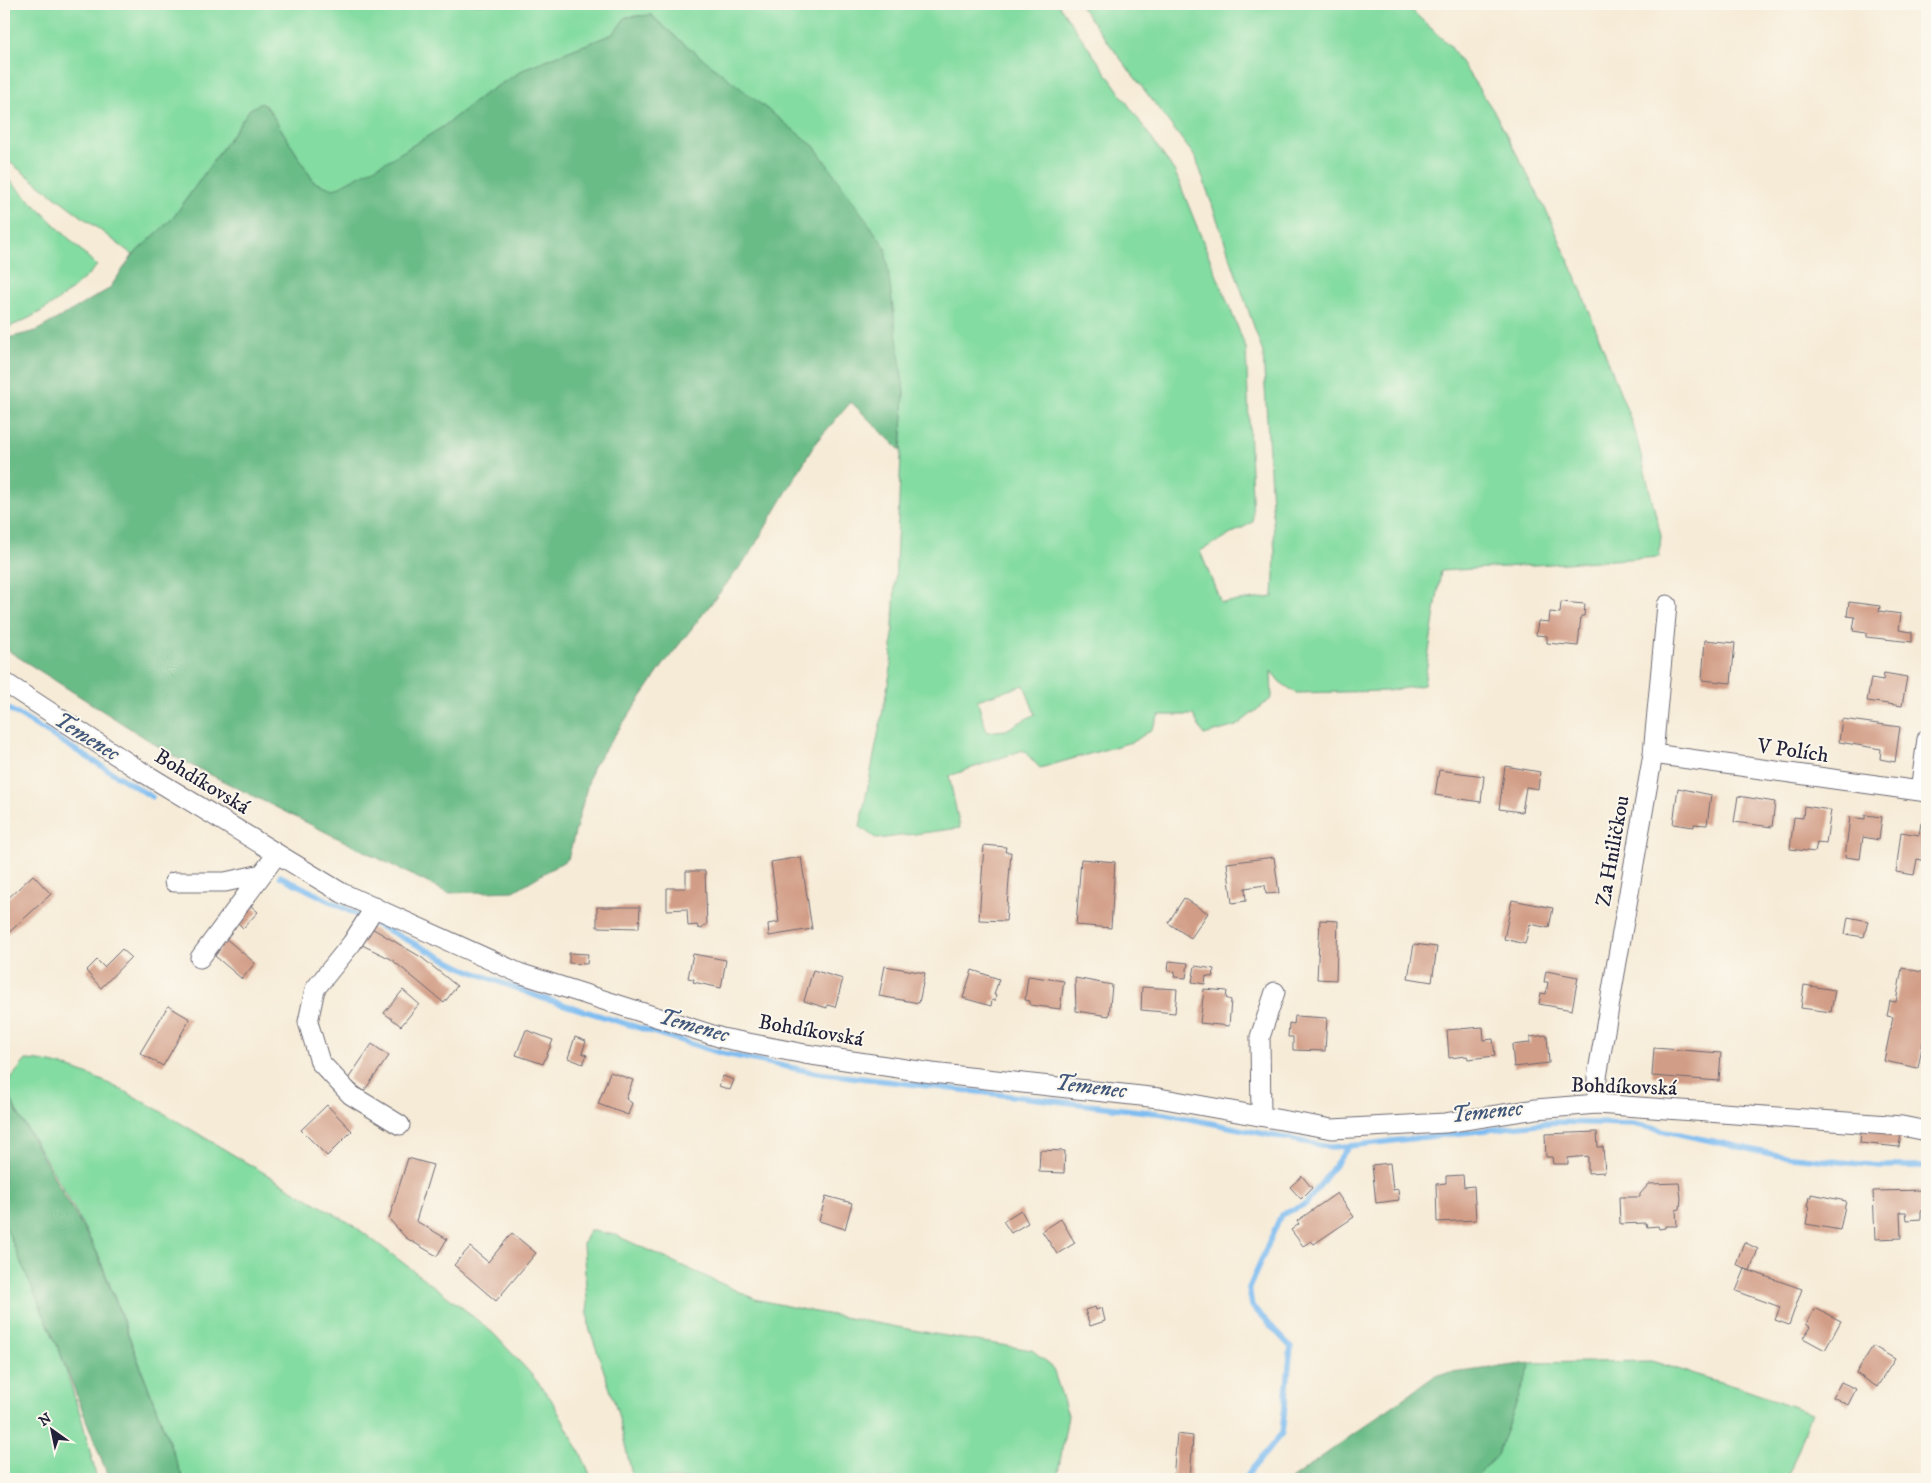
<svg xmlns="http://www.w3.org/2000/svg" width="1931" height="1483" font-family="'IM FELL DW Pica',serif">
<style>
.green{fill:#83dca1;stroke:#527f6e;fill-rule:evenodd}
.forest{fill:#6abc87;stroke:#466f61}
.lines{fill:none;stroke-linecap:round;stroke-linejoin:round}
.stream{stroke:#7dbcf1;stroke-width:5.5}
.building{fill:#d29d86}
.minor-casing{stroke:#6c6872;stroke-width:21}
.minor{stroke:#fff;stroke-width:19}
.labels{text-anchor:middle;dominant-baseline:central;stroke-width:4;stroke-linejoin:round;paint-order:stroke}
.street-label{font-size:21px;fill:#22223b;stroke:#fbf7ec}
.water-label{font-size:22px;font-style:italic;fill:#42587b;stroke:#fbf7ec}
</style>
<rect width="100%" height="100%" fill="#fbf7ec"/>
<filter id="ink" filterUnits="userSpaceOnUse"><feTurbulence type="fractalNoise" baseFrequency=".02" numOctaves="2"/><feDisplacementMap in="SourceGraphic" scale="10" xChannelSelector="R" yChannelSelector="G"/><feConvolveMatrix kernelMatrix="1 2 1 2 8 2 1 2 1" color-interpolation-filters="sRGB"/></filter>
<filter id="wash" filterUnits="userSpaceOnUse"><feTurbulence type="fractalNoise" baseFrequency=".0096" numOctaves="4" result="noise"/><feDisplacementMap in="SourceGraphic" scale="20" xChannelSelector="R" yChannelSelector="G"/><feGaussianBlur stdDeviation="1.12" result="paint"/><feColorMatrix in="noise" values="0 0 0 0 0 0 0 0 0 0 0 0 0 0 0 0 0 1.4 0 .05"/><feComposite in="paint" operator="in"/></filter>
<g filter="url(#wash)">
<rect width="100%" height="100%" fill="#f6ebd7"/>
<!-- green -->
<path class="green" d="M4,4H1058L1175,172L1246,348L1253,522L1200,551L1221,603L1273,597L1275,554L1263,353L1196,158L1079,4H1405L1451,47L1495,113L1547,212L1576,277L1635,431L1661,536L1659,557L1441,571L1424,685L1388,691L1296,693L1280,682L1271,671L1272,698L1236,726L1204,735L1193,715H1159L1152,729L1135,741L1040,768L1023,750L949,776L960,828L877,839L860,827L891,669L904,392L677,38L651,15L626,17L613,34L528,67L483,95L444,126L391,159L334,190L314,182L268,108L261,103L250,109L173,218L133,255L4,158ZM1024,685L1035,714L1006,730L987,732L977,700Z
M4,175L97,266C67,296 43,314 4,329Z
M26,1060C85,1061 161,1112 212,1142C258,1170 306,1197 353,1225L464,1309L494,1334L531,1374L551,1399L581,1454L592,1479H183L99,1256L65,1192L16,1110L9,1094L8,1085L11,1078Z
M4,1223L60,1352L82,1420L97,1479H4Z
M589,1230L615,1235L626,1240L755,1299L805,1310L940,1335L1032,1350L1052,1366L1068,1415L1057,1479H633L617,1410L589,1327L583,1244Z
M1651,1361L1740,1388L1812,1413L1787,1479H1474L1497,1455L1531,1363Z"/>
<!-- forest -->
<path class="forest" d="M651,15L677,38L815,147L885,247L904,392L901,451L851,402L816,442L749,555L664,664L592,768L568,859L514,891L448,893L175,757L4,648V339L36,331L109,289L133,255L173,218L250,109L261,103L268,108L314,182L334,189L391,159L444,126L483,95L528,67L613,34L626,17Z
M4,1083L16,1110L97,1253L183,1479H109L60,1352L4,1223Z
M1531,1363L1497,1455L1474,1479H1291L1436,1375Z"/>
<g class="lines">
<!-- stream -->
<path class="stream" d="M4,706L152,797
M280,876L463,968L539,997L721,1053L817,1073L1165,1114L1330,1147L1349,1146L1555,1122L1633,1124L1781,1156L1880,1166H1927
M1244,1479L1282,1433L1291,1347L1252,1306L1249,1288L1281,1215L1306,1204L1349,1146"/>
</g>
<g id="blocks">
<!-- building -->
<path class="building" d="M1561,602L1585,604L1584,616H1581L1578,646L1547,643V636L1536,635L1538,621L1549,622L1550,612L1560,613Z
M1849,602L1880,606L1879,611L1901,614L1899,630L1912,632V642L1866,637V633L1853,631L1855,617L1847,616Z
M1705,640L1735,643L1731,683L1702,680Z
M1884,673L1907,677L1902,706L1867,701L1871,678L1883,680Z
M1842,719L1900,727L1895,762L1880,759L1881,749L1839,742Z
M1505,766L1540,772L1538,789L1526,787L1522,812L1499,809Z
M1439,770L1484,776L1481,802L1435,795Z
M1678,788L1711,795L1707,825L1694,824V827L1673,824Z
M1738,796L1775,802L1772,827L1734,822Z
M1804,806L1831,810L1826,843L1817,842L1815,852L1790,849L1794,817L1803,818Z
M1865,815L1882,817L1879,840L1863,837L1860,859L1845,857L1850,817L1865,819Z
M1921,823L1927,824V861L1917,859L1914,875L1896,872L1901,832L1919,835Z
M984,845L1006,847L1005,852H1011L1006,921L979,920Z
M801,857L812,929L769,936L768,924L779,922L771,862Z
M1274,857L1279,893L1266,894L1265,885L1245,888L1246,901L1232,903L1227,863Z
M1081,859L1115,862L1111,928L1076,925Z
M686,871H705L707,925H705L702,929L698,928L697,925L688,926L687,909L667,910V888H686Z
M33,875L51,894L4,937V902Z
M1184,898L1208,913L1191,938L1168,923Z
M1512,900L1553,908L1549,928L1530,924L1525,944L1504,939Z
M250,905L258,912L243,928L235,920Z
M597,907H640L639,928L597,927Z
M1848,917L1868,921L1864,937L1845,934Z
M1320,920L1338,921L1336,980L1317,979Z
M370,927L421,957L457,986L444,1003L391,959L360,944Z
M225,938L255,963L242,979L215,956L220,949L217,947Z
M1414,944L1437,947L1432,982L1408,978Z
M122,949L131,957L101,988L86,971L97,960L104,967Z
M569,953L588,954L587,964L569,963Z
M693,954L726,960L721,988L693,982L694,979L688,978Z
M1169,961L1188,963L1186,978L1174,977L1175,972L1168,971Z
M885,966L925,973L919,1003L879,996Z
M1195,966L1214,969L1213,977L1206,976L1205,984L1192,982Z
M1902,968L1927,973V1021L1918,1068L1884,1061L1893,1017L1887,1016L1890,1001L1896,1002Z
M813,970L843,979L835,1007L827,1005V1008L804,1001Z
M972,970L999,979L994,995H996L995,1001L992,1000L991,1006L963,998Z
M1546,971L1578,977L1572,1010L1539,1004L1541,993L1546,994L1548,982H1544Z
M1028,976L1064,981L1060,1009L1030,1005V1001L1025,1000Z
M1075,978L1112,985L1109,1016L1076,1011Z
M1804,985L1835,990L1831,1012L1801,1008Z
M1142,987L1177,989L1175,1013L1141,1010Z
M1204,989L1227,991L1226,998L1231,1000L1229,1026L1200,1023Z
M403,990L419,1004L401,1026L384,1013Z
M168,1006L190,1019L163,1066L140,1053Z
M1295,1016L1327,1018L1325,1051L1293,1050V1037H1288L1289,1023L1294,1024Z
M1483,1027L1484,1040L1493,1039L1495,1056L1468,1059L1467,1056L1449,1058L1447,1030Z
M526,1030L553,1040L543,1064L516,1055Z
M1547,1035L1549,1063L1514,1067L1512,1045L1530,1043V1037Z
M575,1037L586,1041L582,1053L587,1055L583,1064L568,1058Z
M372,1044L389,1056L364,1091L348,1079Z
M1654,1048L1721,1053L1719,1081L1652,1076Z
M610,1072L633,1080L626,1099L632,1103L628,1115L598,1104Z
M723,1076L734,1080L730,1090L719,1086Z
M327,1105L352,1131L327,1156L301,1130Z
M1861,1129L1901,1133L1899,1147L1860,1143Z
M1597,1132L1598,1147H1603L1605,1172L1588,1173V1156L1568,1158V1164H1553L1552,1157H1546L1545,1134Z
M1040,1150L1065,1151L1064,1173L1039,1172Z
M408,1158L433,1165L416,1221L447,1239L437,1256L406,1238L389,1219Z
M1390,1163L1393,1190L1398,1189L1399,1200L1376,1203L1372,1165Z
M1463,1175L1464,1187L1474,1186L1476,1220L1437,1222L1436,1184L1446,1183V1176Z
M1302,1176L1312,1188L1301,1199L1290,1187Z
M1679,1183L1681,1198L1680,1209L1676,1210L1677,1226H1665V1228L1659,1229L1658,1226L1647,1227L1646,1223L1620,1224L1619,1197H1640V1194L1649,1184Z
M1927,1190V1211H1921V1219L1907,1220L1906,1212H1900L1901,1238L1875,1239L1873,1191Z
M1337,1193L1354,1217L1314,1244L1311,1241L1303,1246L1291,1230L1299,1224L1297,1221Z
M1811,1194L1846,1201L1840,1230L1806,1224L1809,1207H1807L1809,1197H1811Z
M826,1196L852,1203L845,1229L819,1221Z
M1021,1210L1028,1223L1011,1233L1003,1221Z
M1061,1219L1075,1243L1057,1254L1042,1231Z
M512,1233L536,1253L496,1301L454,1265L470,1247L488,1262Z
M1744,1242L1758,1249L1750,1271L1736,1264Z
M1745,1269L1802,1289L1789,1325L1775,1320L1780,1307L1736,1291Z
M1095,1307L1096,1310L1102,1308L1105,1321L1090,1326L1085,1310Z
M1815,1308L1841,1321L1825,1350L1803,1338L1810,1327L1806,1324Z
M1873,1346L1895,1359L1877,1387L1856,1373Z
M1841,1382L1856,1389L1848,1405L1833,1397Z
M1177,1434L1193,1436L1190,1479H1173Z"/>
</g>
</g>
<g filter="url(#ink)">
<use href="#blocks" fill-opacity="0" stroke="#6c6872" stroke-width="1"/>
<g class="lines">
<!-- minor casing -->
<g class="minor-casing">
<path id="minor" d="M4,682L139,770L342,893L519,973L722,1038L805,1054L932,1073L1159,1098L1332,1129L1445,1123L1536,1109L1597,1104L1902,1126L1927,1131
M1653,754L1927,792
M1920,791L1927,739
M174,882H225L262,874
M375,907L352,943L315,989L308,1022L320,1062L351,1095L400,1125
M200,958L277,854
M1597,1104V1077L1653,754L1667,605
M1261,1116L1260,1037L1275,992"/>
</g>
<!-- minor -->
<use href="#minor" class="minor"/>
</g>
</g>
<g class="labels">
<!-- street labels -->
<g class="street-label">
<text transform="translate(1793 751) rotate(8)">V Polích</text>
<text transform="translate(202 782) rotate(31)">Bohdíkovská</text>
<text transform="translate(1613 851) rotate(-80)">Za Hniličkou</text>
<text transform="translate(811 1031) rotate(10)">Bohdíkovská</text>
<text transform="translate(1624 1087) rotate(2)">Bohdíkovská</text>
</g>
<!-- water labels -->
<g class="water-label">
<text transform="translate(87 737) rotate(32)">Temenec</text>
<text transform="translate(694 1026) rotate(16)">Temenec</text>
<text transform="translate(1091 1087) rotate(7)">Temenec</text>
<text transform="translate(1487 1112) rotate(-6)">Temenec</text>
</g>
</g>
<!-- margin -->
<rect width="1931" height="1483" fill="none" stroke="#fbf7ec" stroke-width="20"/>
<!-- north arrow -->
<g transform="translate(52 1430) rotate(327)" stroke="#fbf7ec" stroke-width="4" paint-order="stroke">
<path d="M0-4L9 19L0 12L-9 19Z" fill="#22223b"/>
<text y="-8" font-size="14" font-weight="bold" text-anchor="middle" fill="#22223b">N</text>
</g>
</svg>
